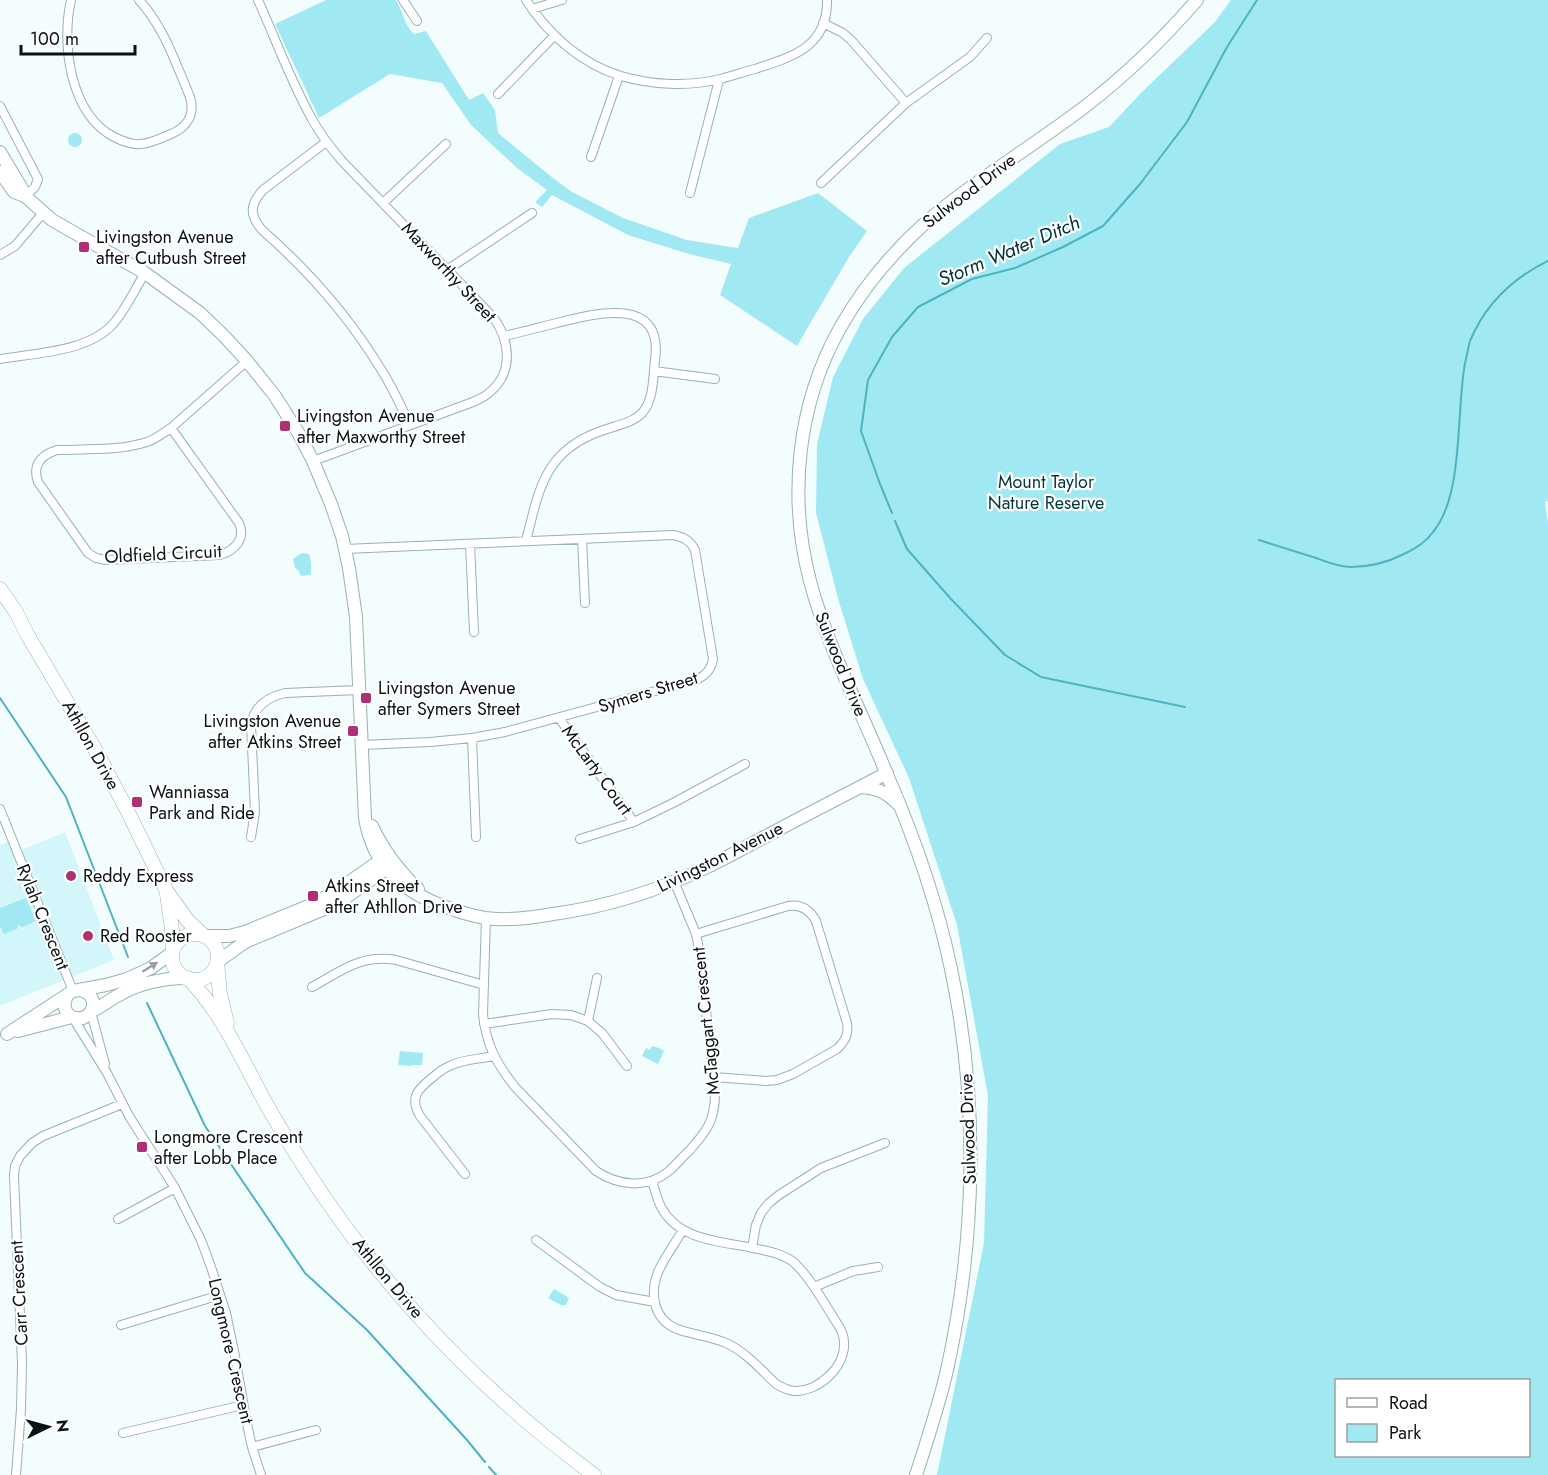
<svg xmlns="http://www.w3.org/2000/svg" width="1548" height="1475" font-family="Jost,sans-serif">
<style>
.built{fill:#d3f6fa}
.green{fill:#a1e9f2;fill-rule:evenodd}
.lines{fill:none;stroke-linecap:round;stroke-linejoin:round}
.stream{stroke:#4cb4c1;stroke-width:2}
.street-casing{stroke:#99b1b4;stroke-width:10}
.secondary-casing{stroke:#99b1b4;stroke-width:14}
.primary-casing{stroke:#99b1b4;stroke-width:15}
.street{stroke:#fff;stroke-width:8}
.secondary{stroke:#fff;stroke-width:12}
.primary{stroke:#fff;stroke-width:14}
.oneway{fill:#9da0a1}
.poi-dot{fill:#b12d74;stroke:#fff;stroke-width:2}
.labels{text-anchor:middle;dominant-baseline:central;stroke-width:4.5;stroke-linejoin:round;paint-order:stroke}
.street-label{font-size:18px;fill:#0a1213;stroke:#fff}
.poi-label{font-size:18px;fill:#0a1213;stroke:#fff;text-anchor:start}
.park-label{font-size:18px;fill:#04373d;stroke:#fff}
.water-label{font-size:20px;font-style:italic;fill:#003137;stroke:#fff}
</style>
<rect width="100%" height="100%" fill="#f3fdfe"/>
<!-- built -->
<path class="built" d="M65,832L114,960L0,1006V845L15,839L21,850Z"/>
<!-- green -->
<path class="green" d="M326,0H396C403,11 404,25 414,34L426,31L469,100L483,93L495,110L498,133L553,178L572,192L623,218L687,240L738,248L749,218L818,193L867,231L849,257L797,346L720,295L731,264L689,254L628,235L552,195L542,207L535,202L547,190L517,168L471,125L442,83L390,74L319,118L275,24Z
M1231,0H1548V501L1545,502L1548,523V1475H937L984,1243L988,1096L957,925L909,778L863,679L839,602L816,513L817,444L833,377L863,319L904,268L1060,144L1109,127L1142,92L1215,22ZM1336,1380H1528V1456H1336Z
M68 140a7 7 0 1 1 14 0a7 7 0 1 1-14 0Z
M302,553L309,554L311,563V575L301,576L298,570L295,568L293,559Z
M26,898L36,921L23,927L18,925L17,929L4,934L0,926V908Z
M652,1046L659,1048L664,1051L658,1064L642,1056L646,1048L650,1050Z
M400,1051L423,1053L422,1065H412L411,1066L398,1065Z
M554,1289L569,1298L566,1305H561L548,1298Z"/>
<g class="lines">
<!-- stream -->
<path class="stream" d="M892,513L880,484L861,431L868,380L892,337L918,307L972,279L1015,268L1063,247L1103,226L1140,184L1187,122L1227,47L1257,0
M895,521L907,549L951,599L1005,655L1041,677L1185,707
M1259,540C1278,546 1297,552 1316,558C1327,562 1339,567 1351,567C1369,567 1388,562 1404,554C1415,549 1426,542 1433,532C1464,495 1456,411 1465,363C1467,356 1468,348 1470,341C1485,305 1513,278 1548,261
M0,698L66,797L128,957
M147,1003L205,1126L305,1273L367,1330L467,1440L485,1462
M489,1467L496,1475"/>
<!-- street casing -->
<g class="street-casing">
<path id="street" d="M71,0C61,44 70,114 114,137C122,141 131,145 141,144C152,143 161,138 171,134C188,127 195,114 190,97C176,64 164,27 139,0
M258,0C276,40 291,82 312,119C320,134 331,148 342,161L493,317C510,340 514,372 490,392C485,397 479,399 473,402L313,461
M403,0L417,21
M526,0C548,34 581,64 621,76C652,85 688,87 720,79C732,76 743,72 755,69C792,57 828,47 827,0
M532,9L562,0
M823,23L843,33L851,40L906,103L970,57L987,38
M498,94L554,36
M0,106L38,179L35,187L25,196
M326,142L263,190C250,204 249,215 262,230C309,271 350,318 382,371C393,388 401,407 410,425
M591,157L619,76
M821,183L906,103
M690,193L719,80
M383,203L446,144
M0,255L15,246L43,213
M447,270L532,213
M504,336C522,332 540,327 557,323C596,313 664,295 655,360C653,376 654,400 642,413C633,423 614,426 601,431C544,451 539,490 526,541
M0,359C35,353 88,352 113,324C125,311 135,289 145,273
M654,371L715,379
M171,428L239,523C246,539 235,550 220,555L106,560L96,558L88,553L38,482C32,465 41,455 57,450C86,449 119,451 147,442C156,439 163,433 171,428L247,361
M582,539L585,603
M470,544L474,632
M345,549L673,535C683,537 690,540 695,550L713,659C711,670 706,675 696,680L505,732L472,738L430,742L362,745
M559,718L634,822L580,839
M472,738L476,837
M0,809L73,991
M634,822L675,802L745,764
M251,837L255,812L251,725C254,706 268,697 285,693L359,690
M486,918L483,1014C486,1044 496,1063 515,1087L596,1171C619,1186 647,1189 669,1171C676,1165 682,1157 689,1151C706,1132 715,1121 715,1094L700,954L696,934L674,881
M696,934L788,906C801,904 810,910 816,921L847,1023C849,1035 845,1041 837,1049L793,1074L777,1080L766,1081L713,1077
M312,987C341,971 361,954 396,960L484,985
M91,1012L105,1064
M73,1018L107,1073L129,1116L175,1188L201,1240L211,1267L226,1313L234,1351L247,1424L252,1447L261,1475
M588,1021L597,978
M484,1024L552,1014L571,1015L588,1021L602,1033L627,1066
M465,1174L420,1116C409,1097 418,1089 433,1077C439,1072 445,1067 452,1065C465,1059 480,1059 494,1056
M652,1181C655,1190 657,1199 661,1207C679,1241 720,1241 753,1248C767,1251 781,1253 792,1261C808,1273 828,1310 840,1328C842,1332 844,1337 844,1342C846,1367 818,1392 794,1391C787,1390 781,1387 776,1384C760,1369 746,1352 726,1343C711,1336 693,1335 677,1329C653,1319 649,1293 659,1270C665,1257 675,1243 683,1230
M118,1219L175,1188
M536,1240L600,1287L616,1295L655,1302
M752,1248L756,1225L761,1213L769,1203L779,1195L821,1168L885,1143
M814,1287L853,1271L878,1267
M121,1325L220,1295
M123,1433L243,1405
M252,1447L316,1430
M16,1475L21,1409L22,1363L14,1176L15,1166L20,1156L32,1143L43,1136L122,1104"/>
</g>
<!-- secondary casing -->
<g class="secondary-casing">
<path id="secondary" d="M0,152L21,187L25,196
M0,172L14,192L25,196L52,220L145,273L200,313L224,336L247,361L275,396L299,434L313,461L331,504L342,536L349,568L356,617L365,818C372,859 395,886 433,902C450,909 467,915 485,918C507,921 531,918 553,914C605,907 657,891 705,868C728,857 751,844 774,832C811,812 849,793 887,773
M860,787C877,788 886,792 898,804
M372,826C383,850 399,871 418,889
M204,936H229L245,932L311,905L338,890L388,855
M217,962L245,942L324,909L345,898L394,863
M68,994C60,1008 67,1020 83,1018C98,1010 96,994 80,990
M92,1011C101,1007 108,1001 117,996C139,983 161,978 187,978
M18,1031L72,1017
M7,1034L73,991L106,985L127,979L151,968L173,952
M916,1475C927,1441 939,1405 947,1370C976,1239 979,1100 951,969C937,902 915,839 888,777C862,712 828,649 810,581C788,497 797,405 840,328C862,289 891,254 924,224C975,180 1034,146 1087,105C1127,74 1164,38 1197,0"/>
</g>
<!-- primary casing -->
<g class="primary-casing">
<path id="primary" d="M0,589L16,612L27,634L96,751L127,810L167,892L188,921L203,935
M167,894L172,930L173,951
M172 957a23 23 0 1 1 46 0a23 23 0 1 1-46 0Z
M217,963L220,994L227,1023
M188,978C217,1008 235,1045 254,1081C269,1111 287,1140 305,1168C381,1287 481,1391 594,1475"/>
</g>
<!-- street -->
<use href="#street" class="street"/>
<!-- secondary -->
<use href="#secondary" class="secondary"/>
<!-- primary -->
<use href="#primary" class="primary"/>
</g>
<!-- one-way arrows -->
<defs><path id="oneway-solid" d="M-6-.8H1V-3.2L6.5 0L1 3.2V.8H-6Z" transform="scale(1.5)"/></defs>
<use class="oneway" href="#oneway-solid" transform="translate(150 967) rotate(-32)"/>
<!-- markers -->
<g class="poi-dot">
<rect x="78" y="241" width="12" height="12" rx="3"/>
<rect x="279" y="420" width="12" height="12" rx="3"/>
<rect x="360" y="692" width="12" height="12" rx="3"/>
<rect x="347" y="725" width="12" height="12" rx="3"/>
<rect x="131" y="796" width="12" height="12" rx="3"/>
<circle cx="71" cy="876" r="6"/>
<rect x="307" y="890" width="12" height="12" rx="3"/>
<circle cx="88" cy="936" r="6"/>
<rect x="136" y="1141" width="12" height="12" rx="3"/>
</g>
<g class="labels">
<!-- street labels -->
<g class="street-label">
<text transform="translate(969 191) rotate(-37)">Sulwood Drive</text>
<text transform="translate(449 272) rotate(47)">Maxworthy Street</text>
<text transform="translate(163 554) rotate(-3)">Oldfield Circuit</text>
<text transform="translate(841 664) rotate(68)">Sulwood Drive</text>
<text transform="translate(648 692) rotate(-17)">Symers Street</text>
<text transform="translate(91 745) rotate(61)">Athllon Drive</text>
<text transform="translate(597 770) rotate(54)">McLarty Court</text>
<text transform="translate(720 857) rotate(-26)">Livingston Avenue</text>
<text transform="translate(43 917) rotate(68)">Rylah Crescent</text>
<text transform="translate(706 1021) rotate(-96)">McTaggart Crescent</text>
<text transform="translate(968 1129) rotate(-92)">Sulwood Drive</text>
<text transform="translate(388 1278) rotate(50)">Athllon Drive</text>
<text transform="translate(19 1293) rotate(-93)">Carr Crescent</text>
<text transform="translate(231 1351) rotate(77)">Longmore Crescent</text>
</g>
<!-- poi labels -->
<g class="poi-label">
<text x="96" y="237">Livingston Avenue<tspan x="96" dy="21">after Cutbush Street</tspan></text>
<text x="297" y="416">Livingston Avenue<tspan x="297" dy="21">after Maxworthy Street</tspan></text>
<text x="378" y="688">Livingston Avenue<tspan x="378" dy="21">after Symers Street</tspan></text>
<text x="341" y="721" text-anchor="end">Livingston Avenue<tspan x="341" dy="21">after Atkins Street</tspan></text>
<text x="149" y="792">Wanniassa<tspan x="149" dy="21">Park and Ride</tspan></text>
<text x="83" y="876">Reddy Express</text>
<text x="325" y="886">Atkins Street<tspan x="325" dy="21">after Athllon Drive</tspan></text>
<text x="100" y="936">Red Rooster</text>
<text x="154" y="1137">Longmore Crescent<tspan x="154" dy="21">after Lobb Place</tspan></text>
</g>
<!-- park labels -->
<g class="park-label">
<text x="1046" y="482">Mount Taylor<tspan x="1046" dy="21">Nature Reserve</tspan></text>
</g>
<!-- water labels -->
<g class="water-label">
<text transform="translate(1009 251) rotate(-23)">Storm Water Ditch</text>
</g>
</g>
<!-- legend -->
<rect x="1335" y="1379" width="195" height="78" fill="#ffffff" stroke="#9da0a1" stroke-width="1.5"/>
<rect x="1347" y="1398" width="30" height="9" fill="#ffffff" stroke="#9da0a1" stroke-width="1.5"/>
<text x="1389" y="1409" font-size="18" fill="#0a1213">Road</text>
<rect x="1347" y="1424" width="30" height="18" fill="#a1e9f2" stroke="#9da0a1" stroke-width="1.5"/>
<text x="1389" y="1439" font-size="18" fill="#0a1213">Park</text>
<!-- north arrow -->
<g transform="translate(48 1427) rotate(85)" stroke="#ffffff" stroke-width="4.5" paint-order="stroke">
<path d="M0-4.5L10 22L0 15L-10 22Z" fill="#0a1213"/>
<text y="-9" font-size="16" font-weight="bold" text-anchor="middle" fill="#0a1213">N</text>
</g>
<!-- scale -->
<path d="M21 45v9h114v-9" fill="none" stroke="#0a1213" stroke-width="3"/>
<text x="30" y="45" font-size="18" fill="#0a1213" stroke="#ffffff" stroke-width="4.5" paint-order="stroke">100 m</text>
</svg>
